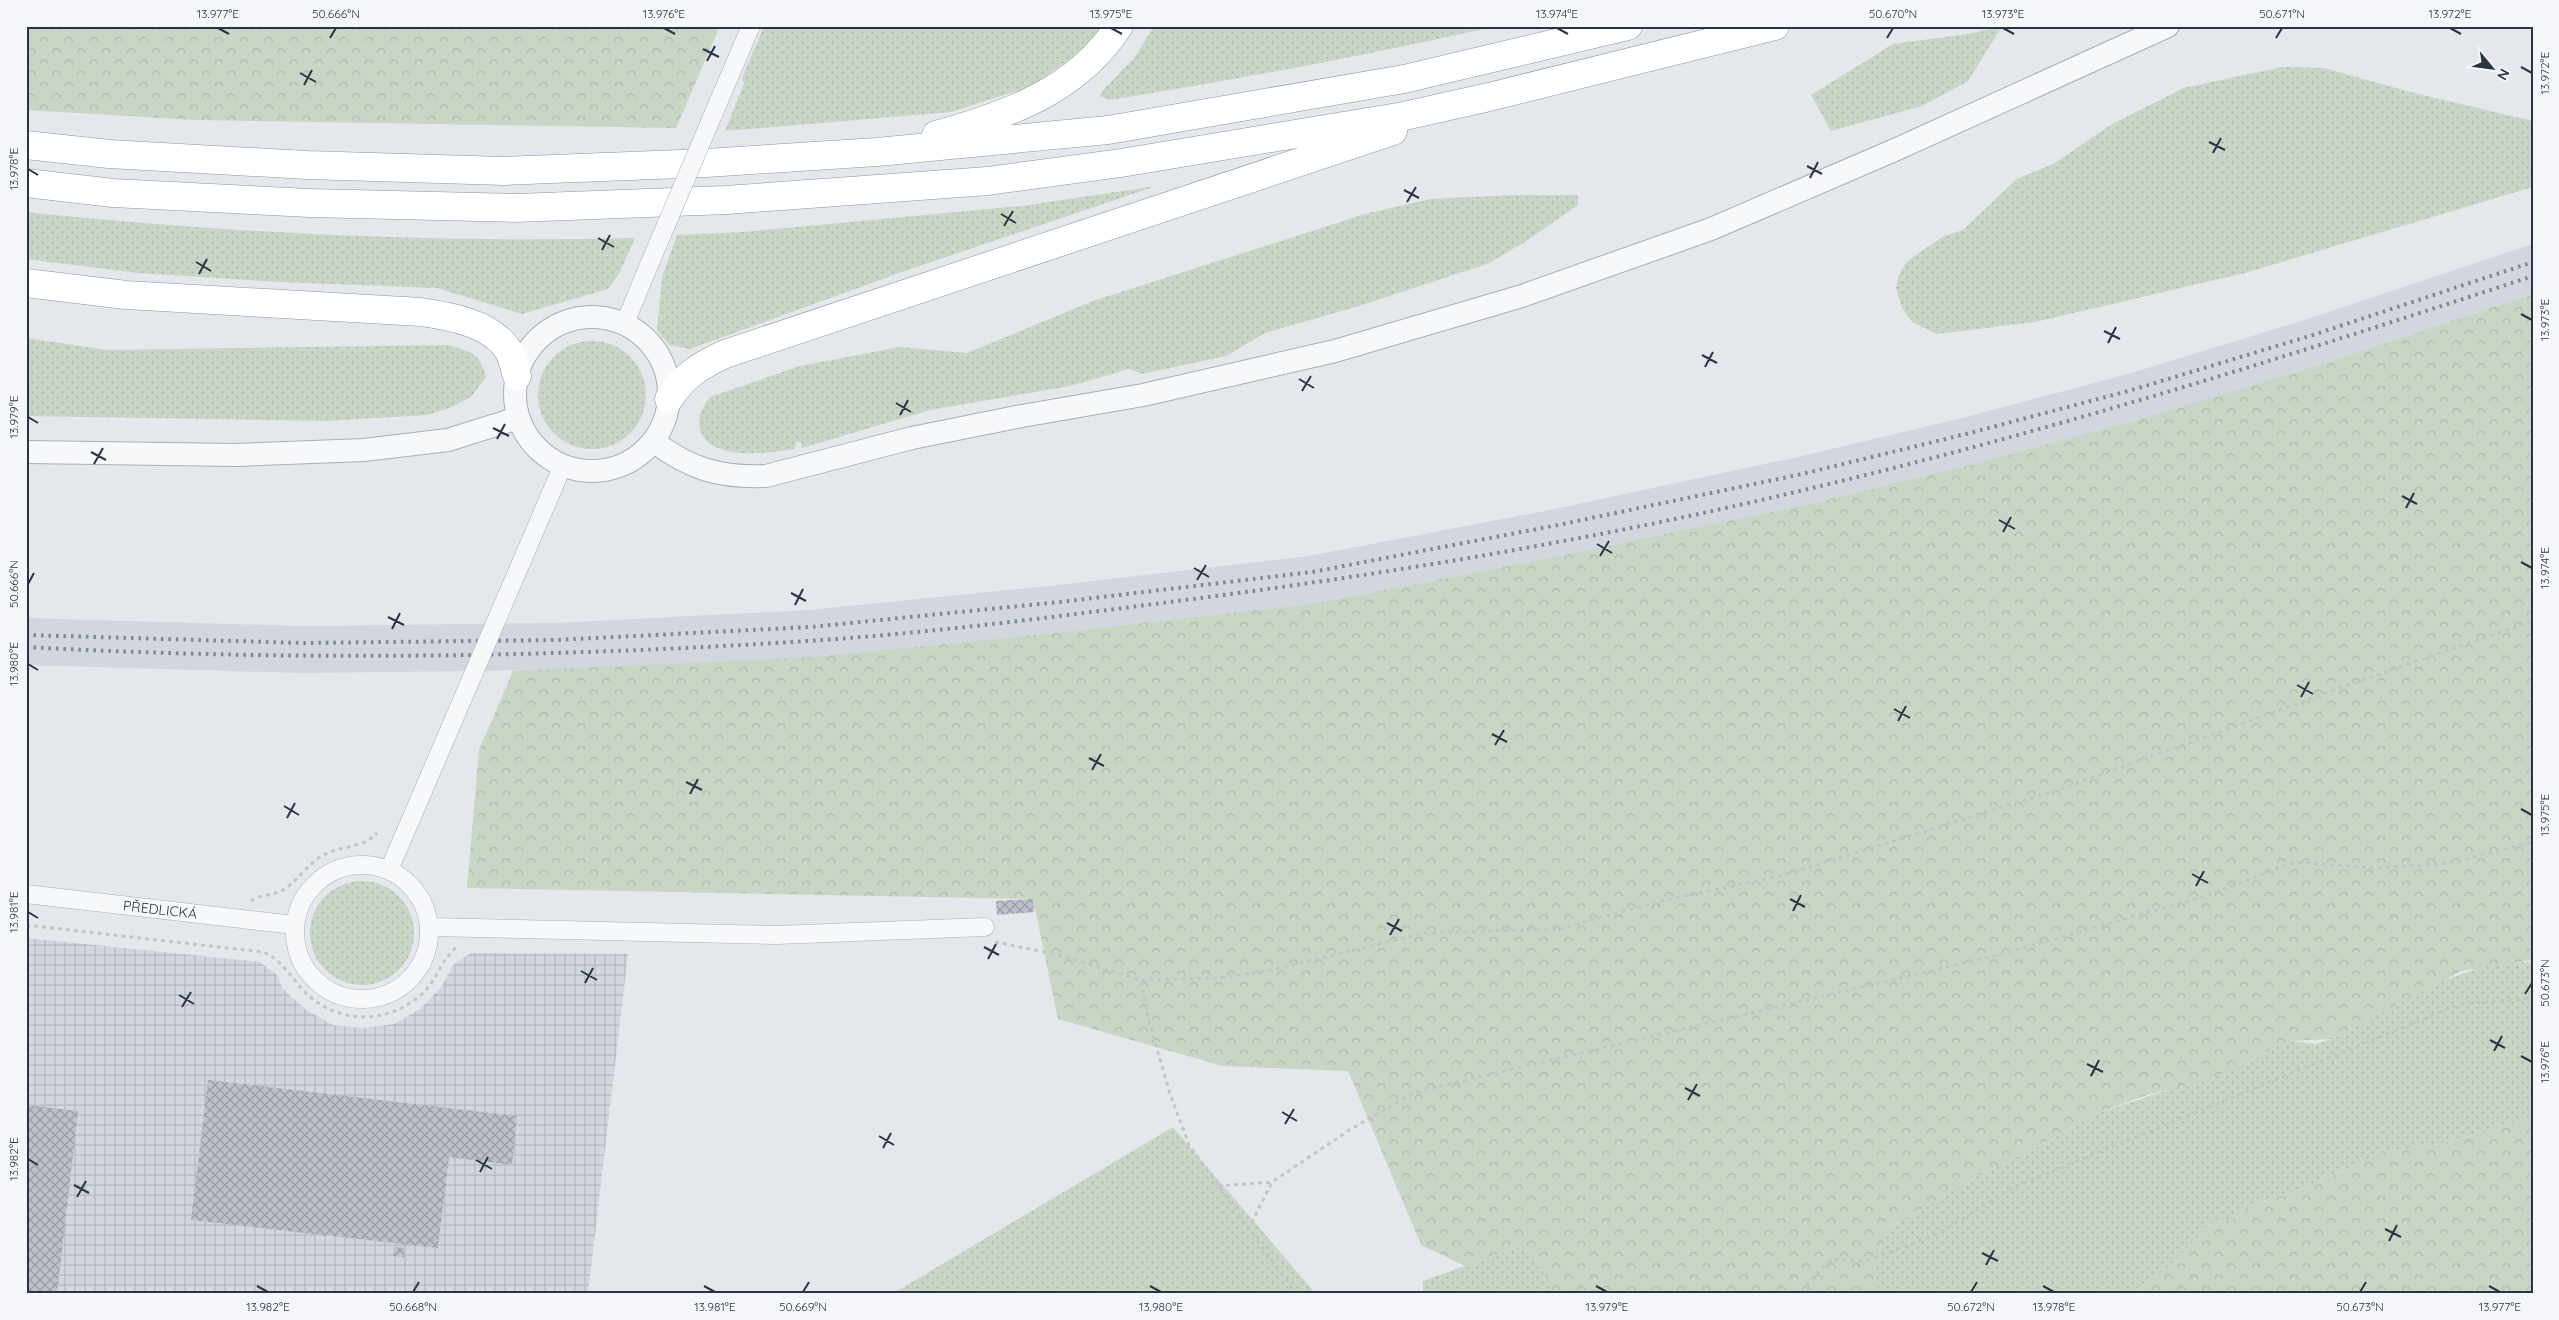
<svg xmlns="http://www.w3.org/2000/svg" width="2559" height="1320" font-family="Quicksand,sans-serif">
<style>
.built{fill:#d2d6de}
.industrial{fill:url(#industrial-grid)}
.grass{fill:url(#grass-dots)}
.forest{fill:url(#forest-crowns)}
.building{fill:url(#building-cross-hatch)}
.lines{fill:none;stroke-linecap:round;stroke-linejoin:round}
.minor-casing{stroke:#a9aeb7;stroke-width:19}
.tertiary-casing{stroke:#a9aeb7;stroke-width:24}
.motorway-casing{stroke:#8b94a3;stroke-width:29}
.path{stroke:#c2c5cb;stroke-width:3;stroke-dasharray:4 4;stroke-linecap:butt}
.minor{stroke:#f7f8fa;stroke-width:18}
.tertiary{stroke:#f7f8fa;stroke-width:22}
.motorway{stroke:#fff;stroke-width:28}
.rail{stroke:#7d8696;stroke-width:4;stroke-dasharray:2.5 5;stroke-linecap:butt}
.minor-bridge-casing{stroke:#a9aeb7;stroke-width:19;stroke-linecap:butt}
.minor-bridge{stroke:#f7f8fa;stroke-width:18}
.ticks{fill:none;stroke:#2b3445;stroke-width:2}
.labels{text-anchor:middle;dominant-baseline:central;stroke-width:4;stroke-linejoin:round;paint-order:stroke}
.street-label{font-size:14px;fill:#2b3445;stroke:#f4f6f9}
.neatline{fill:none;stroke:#2b3445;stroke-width:2}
.ticks-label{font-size:12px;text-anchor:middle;fill:#2b3445}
</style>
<defs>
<pattern id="industrial-grid" width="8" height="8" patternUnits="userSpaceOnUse" patternTransform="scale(1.25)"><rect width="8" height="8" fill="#d2d6de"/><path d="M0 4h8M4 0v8" fill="none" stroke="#b4b8c0"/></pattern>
<pattern id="grass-dots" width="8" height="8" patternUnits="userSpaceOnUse" patternTransform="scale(1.25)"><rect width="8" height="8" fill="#c9d6c5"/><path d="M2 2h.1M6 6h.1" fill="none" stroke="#adb8ab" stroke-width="1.8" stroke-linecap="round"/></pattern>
<pattern id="forest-crowns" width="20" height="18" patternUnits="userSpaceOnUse" patternTransform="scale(1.25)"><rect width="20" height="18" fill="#c9d6c5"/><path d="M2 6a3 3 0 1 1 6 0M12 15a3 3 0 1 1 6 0" fill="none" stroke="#adb8ab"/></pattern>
<pattern id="building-cross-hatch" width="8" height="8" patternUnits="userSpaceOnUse" patternTransform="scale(1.25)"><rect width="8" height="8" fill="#bbc0ca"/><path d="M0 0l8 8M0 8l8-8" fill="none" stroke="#989da6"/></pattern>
</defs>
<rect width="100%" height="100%" fill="#e4e7ec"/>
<!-- built -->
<path class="built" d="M2533,244V294L2322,364L2140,419L1974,464L1809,504L1564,555L1317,603L1063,632L812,657L557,670L303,673L26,665V618L303,626L556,623L809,610L1058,585L1309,556L1555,509L1798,457L1962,418L2128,374L2308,319Z"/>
<!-- industrial -->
<path class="industrial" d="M26,938L260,962L277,975L283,989L305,1009L333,1025L363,1028L394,1024L420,1009L442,986L453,965L471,953L628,954L588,1294H26Z"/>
<!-- grass -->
<path class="grass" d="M764,26H1106L1079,58L1075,55L1032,86L951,112L725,131L744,83L742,78Z
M1154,26H1497C1369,55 1240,79 1110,100L1100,96L1104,89L1135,57Z
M2002,26L1968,81L1922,106L1831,131L1811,95L1893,44L1968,34Z
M2282,67L2324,68L2414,93L2533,121V187L2245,273L2035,322L1937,334L1912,322L1902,308L1896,288L1899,275L1907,261L1944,236L1963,230L2017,179L2055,163L2112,124L2184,88Z
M1156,186L902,272L690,349L669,345L657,330L662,277L677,235L744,232L1022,206Z
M1515,195H1578V205L1525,242L1487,264L1356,307L1265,333L1226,356L1142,374L1129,369L1070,386L930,410L802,448L801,442H796L795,449C770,453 708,462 700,429C697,416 702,408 710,397L800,366L900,347L967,353L1093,301L1365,214L1430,199Z
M26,212C228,233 432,243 635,238L620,272L608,289L522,314L437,288L279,282L138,273L26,259Z
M26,338L107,350L448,345C471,352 480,352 486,377L471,397L452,407L427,415L326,421L26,416Z
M538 395a54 54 0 1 1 108 0a54 54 0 1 1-108 0Z
M310 933a52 52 0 1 1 104 0a52 52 0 1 1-104 0Z
M2533,962V1026L2531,1028L2533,1032V1117L2445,1143L2381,1153L2299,1190L2249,1206L2233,1219L2212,1223L2166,1270L2129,1294H1879L1873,1272L1886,1230L1981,1174L2040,1146L2093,1115L2252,1062L2261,1054L2290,1041L2316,1044L2332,1039L2439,982L2490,964Z
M1173,1127L1316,1294H892Z
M1518,1247L1535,1256L1554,1294H1423V1281Z"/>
<!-- forest -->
<path class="forest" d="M26,26H720L676,128L196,120L26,110Z
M2533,294V960L2461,971L2332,1039L2290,1041L2261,1054L2252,1062L2206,1081L2147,1095L2093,1115L2040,1146L1981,1174L1886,1230L1873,1272L1879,1294H1554L1535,1256L1518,1247L1465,1266L1421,1245L1348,1071L1223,1066L1058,1019L1033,899L467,888L479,750L513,671L812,657L1063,632L1317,603L1564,555L1809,504L1974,464L2140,419L2322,364Z
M2533,1117V1294H2129L2166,1270L2212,1223L2233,1219L2249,1206L2299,1190L2381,1153L2445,1143Z"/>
<!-- building -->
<path class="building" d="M1033,899L1034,912L997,915L996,901Z
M208,1080L517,1116L512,1165L449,1157L438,1248L191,1220Z
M26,1105L78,1111L57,1294H26Z
M394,1247L405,1248L404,1257L393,1256Z"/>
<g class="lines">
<!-- minor casing -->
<g class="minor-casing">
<g id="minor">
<path d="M724,89L751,26"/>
<path d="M625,323L644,277"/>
<path d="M521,563L563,465"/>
<circle cx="362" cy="932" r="67"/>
<path d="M389,870L423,791"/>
<path id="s1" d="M26,894L294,925"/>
<path d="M429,927L777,935L985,927"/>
</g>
</g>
<!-- tertiary casing -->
<g class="tertiary-casing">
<path id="tertiary" d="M515 394a77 77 0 1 1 154 0a77 77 0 1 1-154 0Z
M653,441C690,469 720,478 766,476L912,438L1022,416L1143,395L1335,351L1522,296L1711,229L1897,149L2168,26
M26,452L236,455L364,450L448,440L518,418"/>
</g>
<!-- motorway casing -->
<g class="motorway-casing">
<path id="motorway" d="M936,135C1007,115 1077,91 1119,26
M26,145L109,154L307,165L504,171L706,163L877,152L1108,130L1404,79L1628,26
M26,183L113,193L310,203L516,208L726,200L988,181L1121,163L1404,116L1489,97L1775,26
M26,283L126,295L421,312C449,316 491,323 508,350C513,357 514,367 517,376
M669,399C683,376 701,365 725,354L1393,131"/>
</g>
<!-- path -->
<path class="path" d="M251,901C260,894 273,896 283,890C300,879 309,861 328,853C346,845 363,848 377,833
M26,925L263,952C284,960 293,982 309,996C342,1024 387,1024 421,995C436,982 441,960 457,947
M995,942L1055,954L1141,980L1148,1017L1170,1094L1189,1145L1296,1294
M1141,980L1218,978L1271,970L1424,933L1559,929L1657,902L1780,876L2058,790L2368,678L2533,621
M1218,1186L1272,1182
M1248,1230L1272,1182L1348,1131L1415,1092L1998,955L2202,897L2295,862L2375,868L2450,863L2533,842
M1806,1294L1808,1282L1832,1259L1864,1262L1939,1233L2014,1187L2460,1004L2533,998"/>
<!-- minor -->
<use href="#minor" class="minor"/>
<!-- tertiary -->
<use href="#tertiary" class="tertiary"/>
<!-- motorway -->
<use href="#motorway" class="motorway"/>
<!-- rail -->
<path class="rail" d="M26,635L303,643L556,640L810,627L1060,602L1312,572L1558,525L1802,474L1966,434L2132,390L2313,335L2533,262
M26,647C286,661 548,658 807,641C931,633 1054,617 1177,601C1389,574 1600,539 1808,489C2053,431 2293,355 2533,276"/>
<!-- minor-bridge casing -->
<g class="minor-bridge-casing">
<path id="minor-bridge" d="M644,277L724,89
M423,791L521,563"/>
</g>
<!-- minor-bridge -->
<use href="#minor-bridge" class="minor-bridge"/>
</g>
<!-- ticks -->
<path class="ticks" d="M218,28L229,34M664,28L675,34M1111,28L1122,34M1557,28L1568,34M2003,28L2014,34M2450,28L2461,34M330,38L336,28M1887,38L1893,28M2276,38L2282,28M703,49L719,57M707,61L715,46M2521,67L2532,73M300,73L316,82M304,85L312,70M2209,142L2225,150M2213,153L2221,138M1807,166L1822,174M28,169L38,175M1810,178L1818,162M1404,190L1419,198M1407,202L1416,187M1001,214L1016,223M1004,226L1013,211M598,238L614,247M602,250L610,235M196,262L211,271M199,274L207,259M2521,314L2532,320M2104,331L2120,339M2108,343L2116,327M1702,355L1717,363M1705,367L1713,352M1299,379L1314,388M1302,391L1311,376M896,403L911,412M900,415L908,400M28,417L38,423M493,428L509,436M497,439L505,424M91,452L106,460M94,464L103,448M2402,496L2417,504M2406,508L2414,493M1999,520L2015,529M2003,532L2011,517M1597,544L1612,553M1600,556L1609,541M2521,562L2532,568M1194,568L1209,577M1197,580L1206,565M28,584L34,573M791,593L806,601M795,605L803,589M388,617L404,625M392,629L400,613M28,664L38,670M2297,685L2313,694M2301,697L2309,682M1894,709L1910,718M1898,721L1906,706M1492,734L1507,742M1495,745L1504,730M1089,758L1104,766M1092,770L1101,754M686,782L702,790M690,794L698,779M284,806L299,815M2521,809L2532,815M287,818L295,803M2192,874L2208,883M2196,886L2204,871M1790,899L1805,907M1793,911L1801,895M28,912L38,918M1387,923L1402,931M1390,935L1399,919M984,947L999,955M988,959L996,944M581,971L597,980M585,983L593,968M2525,994L2532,983M179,995L194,1004M182,1007L191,992M2490,1040L2505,1048M2494,1051L2502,1036M2521,1056L2532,1062M2087,1064L2103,1072M2091,1076L2099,1060M1685,1088L1700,1096M1688,1100L1697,1084M1282,1112L1297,1121M1285,1124L1294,1109M879,1136L894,1145M883,1148L891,1133M28,1159L38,1165M476,1160L492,1169M480,1172L488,1157M74,1185L89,1193M77,1197L86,1181M2385,1229L2401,1237M2389,1241L2397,1225M1982,1253L1998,1261M1986,1265L1994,1250M257,1286L268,1292M704,1286L715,1292M1150,1286L1161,1292M1596,1286L1607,1292M2043,1286L2054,1292M2489,1286L2500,1292M413,1292L419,1282M803,1292L809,1282M1971,1292L1977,1282M2360,1292L2366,1282"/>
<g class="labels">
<!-- street labels -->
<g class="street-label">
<text stroke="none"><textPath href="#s1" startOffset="135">PŘEDLICKÁ</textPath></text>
</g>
</g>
<!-- border -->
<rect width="2559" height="1320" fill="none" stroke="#f4f6f9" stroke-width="55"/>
<!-- north arrow -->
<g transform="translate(2492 68) rotate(119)" stroke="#f4f6f9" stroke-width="4" paint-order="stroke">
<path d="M0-4L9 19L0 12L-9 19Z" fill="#2b3445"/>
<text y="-8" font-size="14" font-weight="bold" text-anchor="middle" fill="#2b3445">N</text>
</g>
<rect x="28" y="28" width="2504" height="1264" class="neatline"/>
<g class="ticks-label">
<text x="218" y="18">13.977°E</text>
<text x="336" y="18">50.666°N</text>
<text x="664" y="18">13.976°E</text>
<text x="1111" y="18">13.975°E</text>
<text x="1557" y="18">13.974°E</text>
<text x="1893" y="18">50.670°N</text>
<text x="2003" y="18">13.973°E</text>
<text x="2282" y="18">50.671°N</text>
<text x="2450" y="18">13.972°E</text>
<text transform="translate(2545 73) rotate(-90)" y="4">13.972°E</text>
<text transform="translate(14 169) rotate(-90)" y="4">13.978°E</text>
<text transform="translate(2545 320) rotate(-90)" y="4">13.973°E</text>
<text transform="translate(14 417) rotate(-90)" y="4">13.979°E</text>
<text transform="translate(2545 568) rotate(-90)" y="4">13.974°E</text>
<text transform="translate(14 584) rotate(-90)" y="4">50.666°N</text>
<text transform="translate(14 664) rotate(-90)" y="4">13.980°E</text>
<text transform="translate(2545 815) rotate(-90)" y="4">13.975°E</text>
<text transform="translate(14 912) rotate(-90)" y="4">13.981°E</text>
<text transform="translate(2545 983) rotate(-90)" y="4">50.673°N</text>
<text transform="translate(2545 1062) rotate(-90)" y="4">13.976°E</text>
<text transform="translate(14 1159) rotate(-90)" y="4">13.982°E</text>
<text x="268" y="1311">13.982°E</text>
<text x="413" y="1311">50.668°N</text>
<text x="715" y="1311">13.981°E</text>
<text x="803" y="1311">50.669°N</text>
<text x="1161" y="1311">13.980°E</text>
<text x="1607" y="1311">13.979°E</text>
<text x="1971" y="1311">50.672°N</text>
<text x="2054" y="1311">13.978°E</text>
<text x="2360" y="1311">50.673°N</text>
<text x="2500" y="1311">13.977°E</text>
</g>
</svg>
